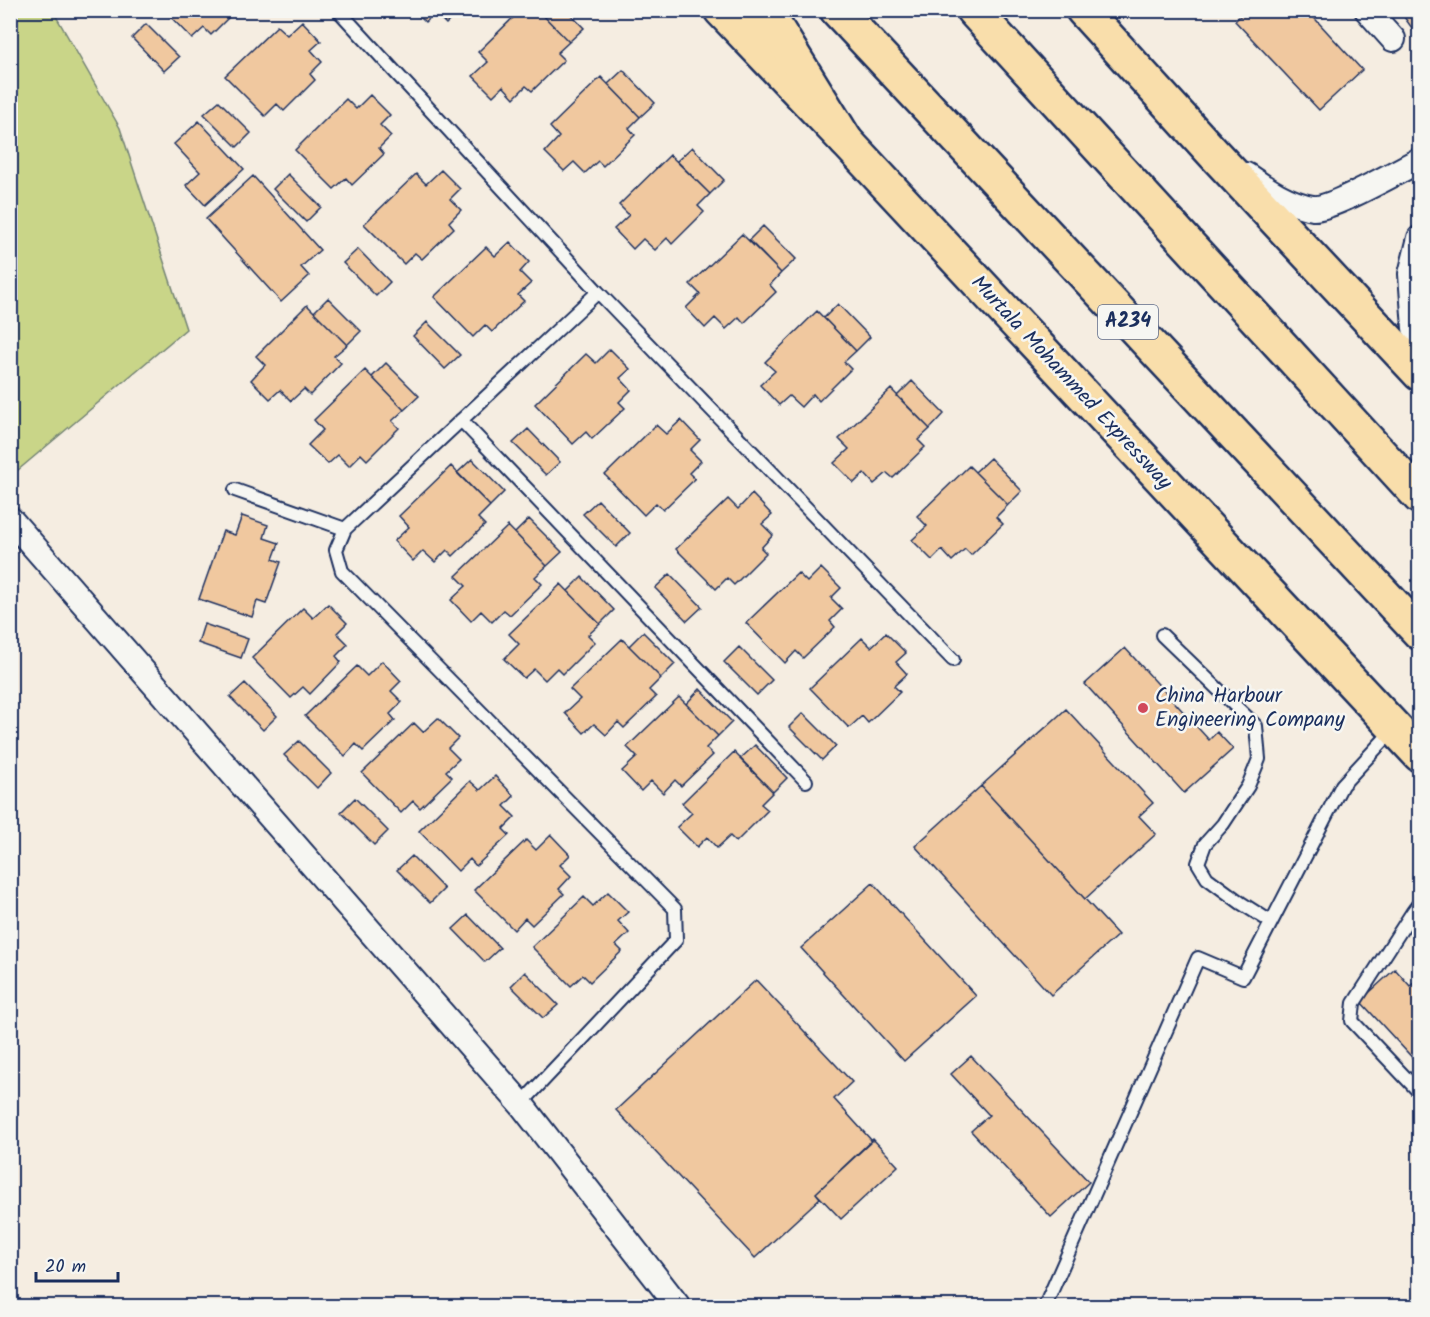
<svg xmlns="http://www.w3.org/2000/svg" width="1430" height="1317" font-family="Kalam,sans-serif">
<style>
.green{fill:#c9d588;stroke:#728273;stroke-width:1.5}
.building{fill:#f0c89f;stroke:#1b2f5e;stroke-width:1.5}
.lines{fill:none;stroke-linecap:round;stroke-linejoin:round}
.service-casing{stroke:#1b2f5e;stroke-width:16}
.minor-casing{stroke:#1b2f5e;stroke-width:28}
.trunk-casing{stroke:#1b2f5e;stroke-width:38}
.motorway-casing{stroke:#1b2f5e;stroke-width:38}
.service{stroke:#f6f6f2;stroke-width:12}
.minor{stroke:#f6f6f2;stroke-width:24}
.trunk{stroke:#f9deab;stroke-width:33}
.motorway{stroke:#f9deab;stroke-width:33}
.poi-dot{fill:#d1495b;stroke:#f6f6f2;stroke-width:2}
.labels{text-anchor:middle;dominant-baseline:central;stroke-width:5;stroke-linejoin:round;paint-order:stroke}
.shield{fill:#f6f6f2;stroke:#5d6b8a;stroke-width:1.5}
.shield-label{font-size:20px;font-weight:bold;fill:#1b2f5e}
.street-label{font-size:21px;fill:#1b2f5e;stroke:#f6f6f2}
.poi-label{font-size:21px;fill:#1b2f5e;stroke:#f6f6f2;text-anchor:start}
</style>
<rect width="100%" height="100%" fill="#f5ede1"/>
<filter id="ink" filterUnits="userSpaceOnUse"><feTurbulence type="fractalNoise" baseFrequency=".0167" numOctaves="2"/><feDisplacementMap in="SourceGraphic" scale="12" xChannelSelector="R" yChannelSelector="G"/><feConvolveMatrix kernelMatrix="1 2 1 2 8 2 1 2 1" color-interpolation-filters="sRGB"/></filter>
<g filter="url(#ink)">
<!-- green -->
<path class="green" d="M10,11H53L120,128L186,329L11,476Z"/>
<!-- building -->
<path class="building" d="M164,10H236L211,35L204,28L192,39Z
M413,10H472L465,18L458,12L446,24L435,13L425,22Z
M521,10H538L569,42L557,53L564,60L532,91L526,86L514,98L503,86L493,96L473,76L488,62L478,52Z
M538,10H566L584,28L569,42Z
M1246,10H1307L1362,70L1319,110L1235,21Z
M1399,10H1420V33L1417,35Z
M302,21L321,41L311,50L322,62L310,74L315,80L284,111L277,104L265,116L225,76L277,26L287,35Z
M146,24L179,57L164,71L132,38Z
M623,70L655,103L640,117L608,84Z
M601,77L640,117L629,128L635,135L603,166L598,161L585,173L574,162L564,171L545,152L559,137L550,127Z
M370,95L390,115L380,125L391,136L379,148L384,154L352,185L346,178L334,189L295,150L346,99L356,109Z
M219,101L251,133L237,147L204,114Z
M199,121L244,169L205,205L186,185L200,172L174,144Z
M692,147L724,180L710,194L677,161Z
M670,155L710,194L698,206L704,212L672,244L667,238L655,250L643,239L633,249L614,229L629,215L619,205Z
M441,170L460,189L450,199L461,210L449,222L454,228L422,259L415,253L404,264L364,224L416,174L426,184Z
M288,174L321,207L306,222L273,189Z
M253,176L320,250L301,267L309,276L281,302L206,219Z
M763,226L796,259L781,273L749,240Z
M742,234L781,273L770,285L776,292L744,323L739,317L726,329L715,318L705,328L686,308L700,294L690,284Z
M510,242L529,262L520,272L531,283L518,295L524,301L492,332L485,325L473,337L434,297L486,247L495,256Z
M358,249L390,282L376,296L343,263Z
M328,298L361,331L347,345L314,312Z
M838,304L870,337L856,351L824,318Z
M307,305L347,345L334,356L341,363L310,395L304,389L291,401L280,390L270,399L251,380L265,365L256,356Z
M817,311L856,351L844,362L851,369L819,401L813,394L801,407L789,396L779,405L760,385L775,371L765,362Z
M427,322L460,355L445,369L413,336Z
M610,349L630,369L620,378L631,390L619,402L625,408L592,439L586,432L573,444L535,404L586,354L596,363Z
M386,363L419,396L404,410L372,377Z
M365,370L404,410L392,421L399,428L367,460L361,454L349,466L338,455L328,464L308,445L323,430L314,420Z
M912,381L944,414L930,429L897,396Z
M891,389L930,429L918,440L925,447L893,478L887,473L874,484L864,473L854,483L834,463L849,449L839,439Z
M681,420L700,440L690,450L701,461L689,473L695,479L663,510L656,503L644,515L605,475L656,425L666,434Z
M528,429L560,462L546,475L513,443Z
M990,458L1022,491L1008,505L975,472Z
M472,459L504,492L490,506L457,473Z
M451,466L490,506L478,518L485,525L453,556L447,550L435,562L423,551L413,561L394,541L409,527L399,516Z
M969,466L1008,505L996,517L1003,524L971,555L965,549L952,561L942,550L932,560L912,540L927,526L917,516Z
M752,494L772,515L762,524L773,535L761,548L766,553L734,585L727,578L716,589L676,549L728,499L738,509Z
M598,500L630,533L616,547L583,514Z
M242,516L268,525L264,538L279,543L273,559L281,562L266,604L257,601L252,617L199,599L223,531L235,535Z
M529,519L562,552L547,566L515,533Z
M508,526L547,566L535,577L542,584L510,615L504,610L492,622L481,611L471,621L451,600L466,586L456,576Z
M821,568L841,588L831,598L842,609L830,621L835,627L803,658L796,651L785,663L746,623L798,573L807,582Z
M670,574L702,607L687,621L655,588Z
M582,577L614,610L600,624L568,591Z
M561,584L600,624L588,635L595,642L563,674L557,668L545,680L534,669L524,678L504,659L519,644L509,634Z
M328,604L347,623L337,633L348,644L336,656L341,662L310,694L303,687L291,698L252,658L303,608L313,618Z
M204,624L248,639L241,658L198,643Z
M643,632L675,664L661,678L629,646Z
M886,633L906,653L896,662L907,674L894,686L900,692L868,723L862,716L849,728L810,688L862,638L871,647Z
M622,639L661,678L649,690L656,697L624,728L618,722L606,735L594,724L584,733L565,713L580,699L570,689Z
M739,647L772,680L757,695L724,662Z
M1125,648L1209,740L1217,732L1233,749L1184,793L1085,684Z
M382,661L401,681L391,691L402,702L390,714L395,720L363,751L356,744L345,756L305,716L357,666L367,676Z
M245,683L277,716L263,730L230,697Z
M700,689L732,722L718,736L686,704Z
M679,697L718,736L706,748L713,755L681,786L675,780L663,793L651,781L641,791L622,771L637,757L627,747Z
M1066,709L1153,803L1139,816L1156,834L1085,899L981,786Z
M803,713L836,746L822,760L789,727Z
M438,718L458,738L448,748L459,759L446,771L452,777L420,808L413,801L401,813L362,773L414,723L423,732Z
M299,741L331,773L317,788L284,755Z
M755,745L787,778L773,792L740,759Z
M734,752L773,792L761,804L768,810L736,842L730,836L717,848L707,837L697,847L677,827L692,813L682,803Z
M495,776L514,796L504,806L515,817L503,829L509,835L476,866L470,859L458,871L419,831L470,781L480,790Z
M981,786L1118,935L1051,995L915,846Z
M355,798L388,831L374,845L341,812Z
M551,835L570,855L560,865L571,876L559,889L564,894L532,925L525,918L514,930L474,890L526,840L536,850Z
M412,856L444,889L430,903L397,870Z
M873,883L976,996L904,1061L801,948Z
M608,892L628,912L618,921L629,933L616,945L622,951L590,982L583,975L571,986L532,947L584,897L593,906Z
M468,915L500,948L485,962L453,929Z
M1395,969L1410,986L1420,978V1066L1360,1001Z
M525,972L558,1005L543,1018L511,986Z
M756,980L852,1082L834,1099L872,1141L816,1193L820,1198L755,1258L616,1110Z
M971,1056L1089,1182L1051,1217L971,1131L989,1115L951,1074Z
M873,1139L898,1166L841,1219L816,1193Z"/>
<g class="lines">
<!-- service casing -->
<g class="service-casing">
<path id="service" d="M338,10L598,292L953,660
M461,420L806,781
M235,490L345,529
M1162,635L1256,726L1259,759L1248,786L1223,824L1205,844L1198,863L1207,878L1241,903L1271,922
M1420,902L1412,913L1420,921
M1412,913L1354,1003L1352,1021L1420,1093
M521,1104L676,940L675,909L342,571L336,550L345,529L598,292
M1045,1306L1198,958L1243,977L1342,785L1393,730"/>
</g>
<!-- minor casing -->
<g class="minor-casing">
<path id="minor" d="M1367,10L1393,39
M1246,175C1266,189 1288,204 1313,208C1330,210 1400,170 1420,160
M1420,238L1411,274L1415,328L1420,336
M10,519L521,1104L678,1306"/>
</g>
<!-- trunk casing -->
<g class="trunk-casing">
<path id="trunk" d="M721,10L846,141L1420,755
M1083,10L1214,154L1420,374"/>
</g>
<!-- motorway casing -->
<g class="motorway-casing">
<path id="motorway" d="M765,10L846,141
M837,10L1420,633
M973,10L1420,497"/>
</g>
<!-- service -->
<use href="#service" class="service"/>
<!-- minor -->
<use href="#minor" class="minor"/>
<!-- trunk -->
<use href="#trunk" class="trunk"/>
<!-- motorway -->
<use href="#motorway" class="motorway"/>
</g>
</g>
<!-- markers -->
<circle class="poi-dot" cx="1143" cy="708" r="6"/>
<g class="labels">
<!-- shield labels -->
<rect class="shield" x="1098" y="305" width="60" height="34" rx="4.5"/>
<g class="shield-label">
<text x="1128" y="322">A234</text>
</g>
<!-- street labels -->
<g class="street-label">
<text transform="translate(1071 383) rotate(47)">Murtala Mohammed Expressway</text>
</g>
<!-- poi labels -->
<g class="poi-label">
<text x="1155" y="696">China Harbour<tspan x="1155" dy="24">Engineering Company</tspan></text>
</g>
</g>
<!-- margin -->
<rect width="1430" height="1317" fill="none" stroke="#f6f6f2" stroke-width="36"/>
<rect x="18" y="18" width="1394" height="1281" fill="none" stroke="#1b2f5e" stroke-width="2" filter="url(#ink)"/>
<!-- scale -->
<path d="M36 1272v9h82v-9" fill="none" stroke="#1b2f5e" stroke-width="3"/>
<text x="45" y="1272" font-size="18" fill="#1b2f5e" stroke="#f6f6f2" stroke-width="4.5" paint-order="stroke">20 m</text>
</svg>
